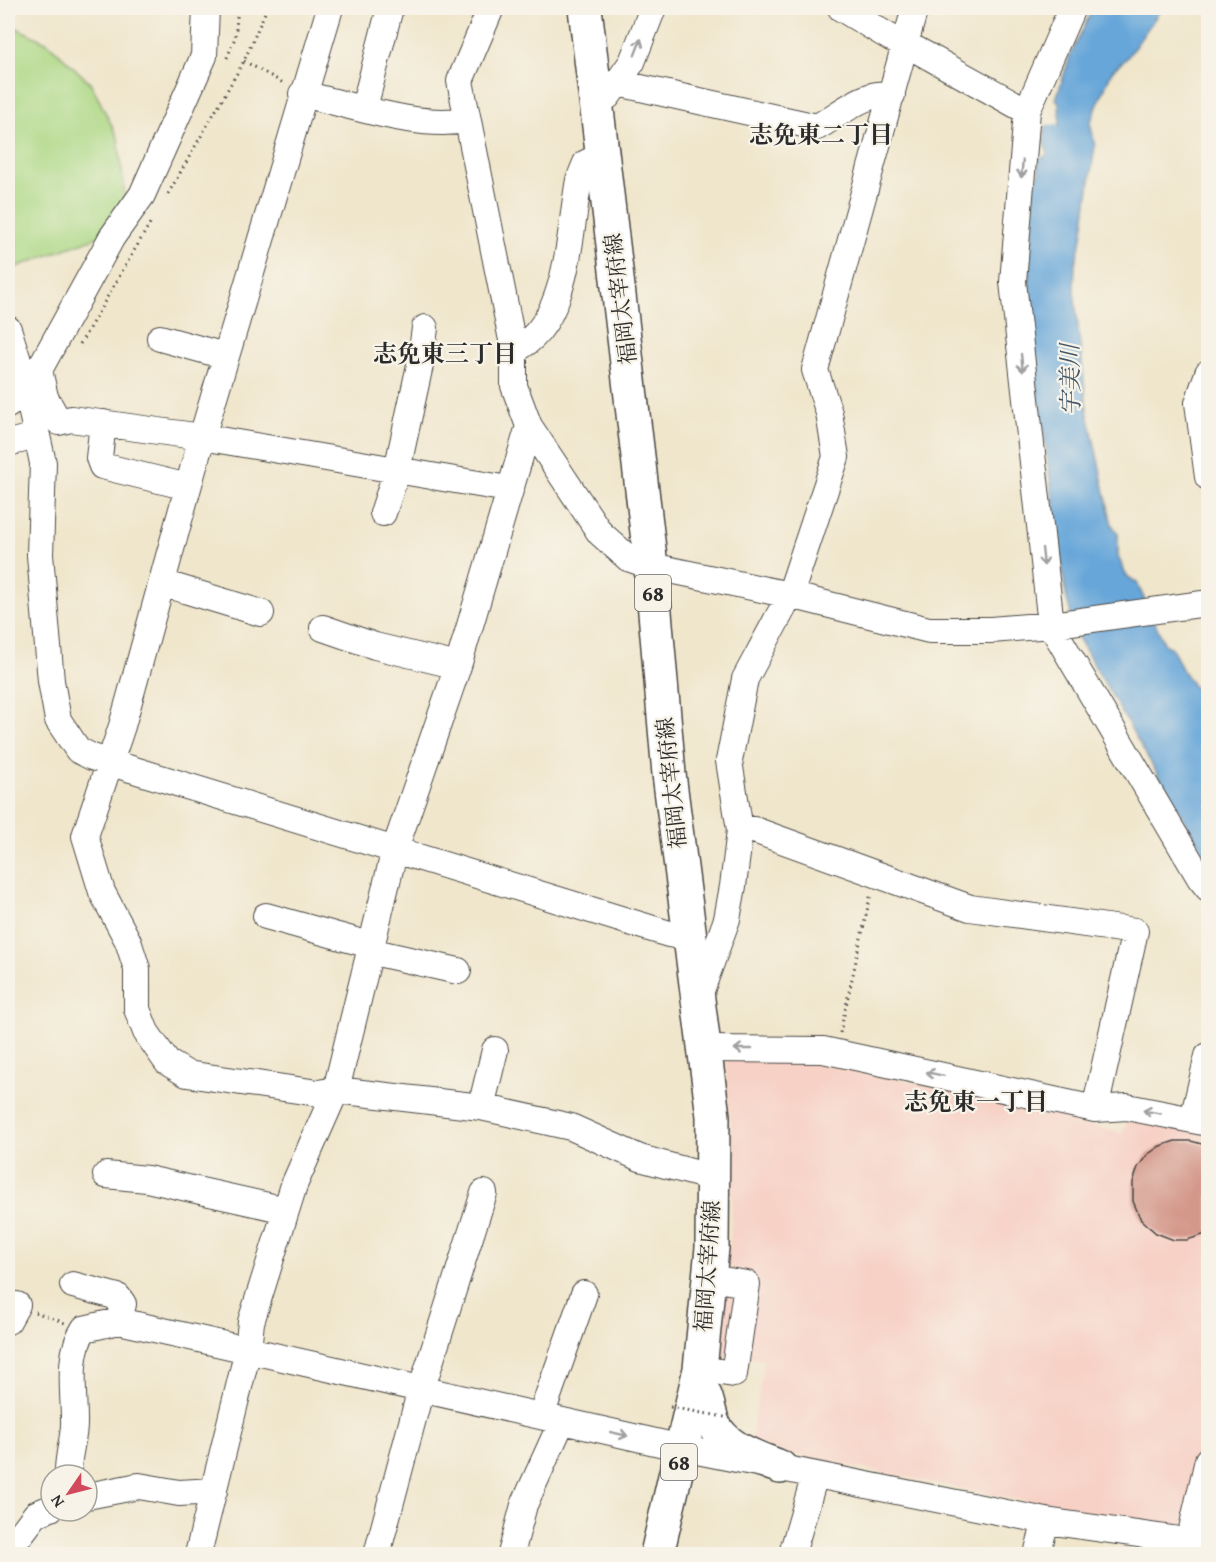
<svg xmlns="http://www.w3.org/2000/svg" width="1216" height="1562" font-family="'Gentium Book Plus','Noto Serif JP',serif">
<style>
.built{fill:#f7d1c6}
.green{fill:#acd884;stroke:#6c8258;stroke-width:1.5}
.water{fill:#66a6d9;stroke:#486882;stroke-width:1.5}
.building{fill:#d4988b}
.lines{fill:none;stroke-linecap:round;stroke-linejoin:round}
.minor-casing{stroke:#494743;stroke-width:28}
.major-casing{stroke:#494743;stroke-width:36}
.path{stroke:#494743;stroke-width:3;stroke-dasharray:1.5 4.5;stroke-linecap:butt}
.minor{stroke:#fff;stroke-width:26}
.major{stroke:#fff;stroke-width:33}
.path-bridge{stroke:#494743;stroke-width:3;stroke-dasharray:1.5 4.5;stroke-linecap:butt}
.oneway{stroke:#a0a0a0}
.labels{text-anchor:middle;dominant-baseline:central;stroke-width:4.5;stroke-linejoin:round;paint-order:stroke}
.shield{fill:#f7f3e8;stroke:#686764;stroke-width:1.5}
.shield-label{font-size:21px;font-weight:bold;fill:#2b2b2b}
.street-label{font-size:22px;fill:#2b2b2b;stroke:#f7f3e8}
.neighbourhood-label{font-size:24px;font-weight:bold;fill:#2b2b2b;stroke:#f7f3e8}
.water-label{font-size:24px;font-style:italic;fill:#405668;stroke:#f7f3e8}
</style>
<rect width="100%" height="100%" fill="#f7f3e8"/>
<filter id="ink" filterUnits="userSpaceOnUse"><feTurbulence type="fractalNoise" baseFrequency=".0167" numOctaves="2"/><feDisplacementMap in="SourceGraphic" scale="12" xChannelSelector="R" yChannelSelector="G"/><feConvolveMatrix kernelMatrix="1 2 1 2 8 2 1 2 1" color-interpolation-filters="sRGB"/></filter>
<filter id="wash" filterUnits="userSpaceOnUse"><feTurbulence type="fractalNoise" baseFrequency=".008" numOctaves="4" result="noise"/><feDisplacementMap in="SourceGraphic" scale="24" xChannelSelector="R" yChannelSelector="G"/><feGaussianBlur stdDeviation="1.35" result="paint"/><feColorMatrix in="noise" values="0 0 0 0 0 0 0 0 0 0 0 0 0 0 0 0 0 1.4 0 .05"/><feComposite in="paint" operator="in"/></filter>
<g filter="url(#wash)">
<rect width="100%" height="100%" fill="#f0e6cc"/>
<!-- built -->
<path class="built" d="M725,1057L785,1059L841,1068L1072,1113L1084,1123L1122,1133L1129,1118L1208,1134V1412L1183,1533L750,1446L764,1359L723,1355L714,1342L731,1233L733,1159Z"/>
<!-- green -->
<path class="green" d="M8,24L48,43L91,84L118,138L125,197L101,236L8,270Z"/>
<!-- water -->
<path class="water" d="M1093,8H1162L1127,58L1112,71L1090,123L1095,145L1082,238L1075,263L1074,290L1087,409L1112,525L1118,534V556L1126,575L1137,583L1165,645L1172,648L1183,671L1208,708V861L1076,634L1066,595L1040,404L1037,399L1029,333L1032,328L1029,285L1033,188L1039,174L1038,158H1043L1048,153L1044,144L1046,126L1060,125L1059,102L1056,99L1070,56Z"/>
<g id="blocks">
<!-- building -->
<path class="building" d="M1175,1141H1191L1209,1146V1233L1187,1240H1174L1156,1233L1141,1220L1133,1201V1182L1138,1167L1147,1155L1160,1146Z"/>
</g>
</g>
<g filter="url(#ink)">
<use href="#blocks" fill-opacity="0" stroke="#494743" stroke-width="1.5"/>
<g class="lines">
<!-- minor casing -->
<g class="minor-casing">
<path id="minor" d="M330,8L202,437L122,726L85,836L102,892L128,941L137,969V1009L146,1032L167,1062L187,1074L318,1093L336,1090L481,1107L571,1127L640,1158L713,1178
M491,8L460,81L514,350V386L529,426L600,533L628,558L651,566L790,595L929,630H991L1051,625L1208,603
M841,8L891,38L906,44L1027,111
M1072,8L1027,111L1013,282L1051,625L1200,878L1208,888
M618,83L817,127C839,115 867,89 892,95
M302,94C353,105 416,129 467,120
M608,96L632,62L653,8
M364,108L390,8
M8,329L26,386L43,463L40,555L51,681L58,720L78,750L92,757L669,934L690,938
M160,338L225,356
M514,350C569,326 569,232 579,180L586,163L603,155
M39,370L112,237L142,195L204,56L206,8
M1208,373L1198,403L1208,477
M8,405L39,370L45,397L59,422L71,419L202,437L508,489
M103,423L99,458L102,466L188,487
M8,443L37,436
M383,513L397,470L420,365L425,328
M162,583L261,613
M323,628L375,646L458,666
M740,830H754L970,908L1135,931L1095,1109
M266,916L370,945
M369,951L458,971
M699,996L727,919L733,886L740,830L729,761L745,679L790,595L836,457L829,413L815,370L915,8
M704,1049L823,1050L1095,1109L1127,1107L1208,1123
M481,1107L495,1050
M1193,1119L1208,1056
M106,1175L147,1179L286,1210
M73,1285L118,1297L123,1304L119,1321
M8,1321L17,1305
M700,1369L734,1374L747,1284L710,1278
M541,1416L584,1294
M68,1475C67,1455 75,1438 74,1420C74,1391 67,1355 84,1329L119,1321L682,1448L1046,1521L1208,1544
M87,1496L139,1486L179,1493L214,1491
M1189,1542L1208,1460
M8,1551L36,1514L51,1508
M198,1554L248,1350L251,1322L294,1185L336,1090L395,849L458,666L529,426
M377,1554L418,1400L484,1193
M511,1554L524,1505L562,1421
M792,1554L815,1475
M1037,1554L1046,1521"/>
</g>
<!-- major casing -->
<g class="major-casing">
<path id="major" d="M585,8L651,566L669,774L713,1116L712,1248L700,1369L657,1554
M697,1384C708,1394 708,1410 713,1423C725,1449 756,1457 780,1467"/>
</g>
<!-- path -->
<path class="path" d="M227,58L235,38L238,8
M244,61L285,84
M168,194L244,61L267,8
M80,344L152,220
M840,1033L871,893
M35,1312L65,1323"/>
<!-- minor -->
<use href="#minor" class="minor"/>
<!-- major -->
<use href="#major" class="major"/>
<!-- path-bridge -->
<path class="path-bridge" d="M670,1407L730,1418"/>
</g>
<!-- one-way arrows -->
<defs><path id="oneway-shaft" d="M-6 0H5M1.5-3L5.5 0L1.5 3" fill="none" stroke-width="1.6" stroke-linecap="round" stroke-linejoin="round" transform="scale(1.5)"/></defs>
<g class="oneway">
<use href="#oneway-shaft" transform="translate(638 47) rotate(-69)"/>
<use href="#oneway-shaft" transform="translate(1022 169) rotate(95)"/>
<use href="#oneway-shaft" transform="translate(1022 363) rotate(84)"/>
<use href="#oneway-shaft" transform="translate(1043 557) rotate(84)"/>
<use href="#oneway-shaft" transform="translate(743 1049) rotate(-180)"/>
<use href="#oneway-shaft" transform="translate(935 1074) rotate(-168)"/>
<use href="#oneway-shaft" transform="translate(1152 1112) rotate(-170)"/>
<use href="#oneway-shaft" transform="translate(619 1434) rotate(13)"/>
</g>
</g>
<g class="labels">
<!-- shield labels -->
<g class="shield">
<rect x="635" y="575" width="36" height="36" rx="4.5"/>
<rect x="661" y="1444" width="36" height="36" rx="4.5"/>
</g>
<g class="shield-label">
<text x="653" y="593">68</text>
<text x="679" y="1462">68</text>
</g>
<!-- street labels -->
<g class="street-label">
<text transform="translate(620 299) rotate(-97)">福岡太宰府線</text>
<text transform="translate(671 783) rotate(-96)">福岡太宰府線</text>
<text transform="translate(707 1266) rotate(-86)">福岡太宰府線</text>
</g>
<!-- neighbourhood labels -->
<g class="neighbourhood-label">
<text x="821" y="134">志免東二丁目</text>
<text x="445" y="353">志免東三丁目</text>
<text x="976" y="1101">志免東一丁目</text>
</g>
<!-- water labels -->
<g class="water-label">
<text transform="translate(1070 380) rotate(-91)">宇美川</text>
</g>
</g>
<!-- margin -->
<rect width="1216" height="1562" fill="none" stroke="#f7f3e8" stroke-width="30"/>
<!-- north arrow -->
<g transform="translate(69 1493) rotate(235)"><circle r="28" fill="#f7f3e8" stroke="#a5a39c" stroke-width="1.5"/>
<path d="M0-4.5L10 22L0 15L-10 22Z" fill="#d1495b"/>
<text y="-9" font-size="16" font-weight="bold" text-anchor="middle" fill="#2b2b2b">N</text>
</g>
</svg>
